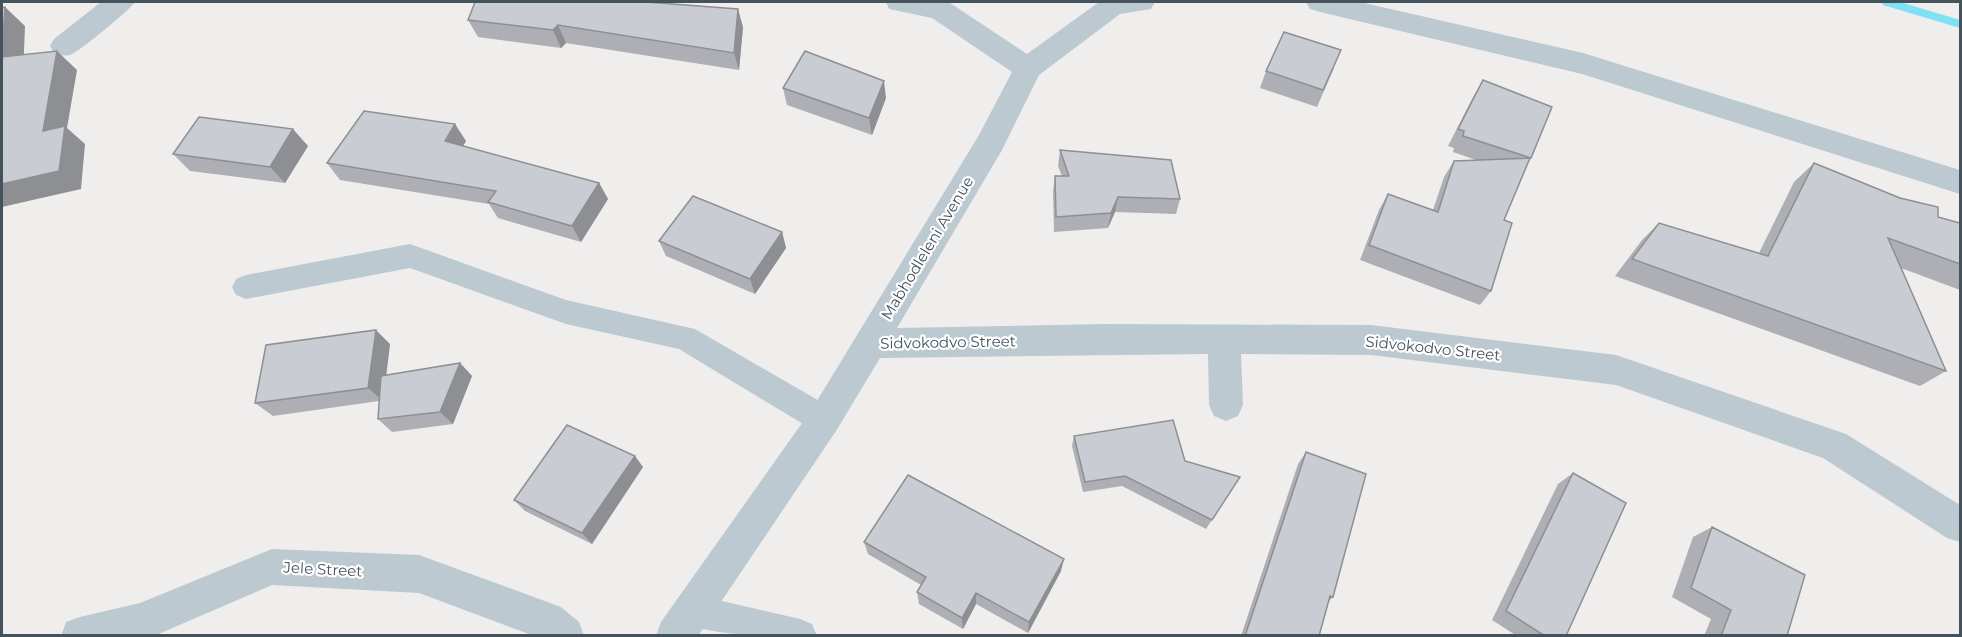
<svg xmlns="http://www.w3.org/2000/svg" width="1962" height="637" font-family="Montserrat,sans-serif">
<style>
.lines{fill:none;stroke-linecap:round;stroke-linejoin:round}
.stream{fill:#7fe1f4;fill-rule:evenodd}
.service{fill:#bcc9d1;fill-rule:evenodd}
.minor{fill:#bcc9d1;fill-rule:evenodd}
.wall{fill:#adafb5}
.shaded-wall{fill:#8d8f93}
.building{fill:#c9ccd2;stroke:#8d8f93;stroke-width:1.5}
.labels{text-anchor:middle;dominant-baseline:central;stroke-width:4.5;stroke-linejoin:round;paint-order:stroke}
.street-label{font-size:15px;fill:#44525c;stroke:#fff}
</style>
<rect width="100%" height="100%" fill="#f0eded"/>
<g class="lines">
<!-- stream -->
<path class="stream" d="M1881,2H1900L1960,20V28L1883,5Z"/>
<!-- service -->
<path class="service" d="M410,244L566,300L695,329L835,410L839,420L835,430L824,434L813,430L679,349L566,324L410,268L246,299L236,295L232,287L236,279L246,275Z
M692,594L800,619L812,624L817,636C771,636 723,637 680,623L675,611L680,599Z"/>
<!-- minor -->
<path class="minor" d="M101,2H135C131,9 81,50 72,54C66,57 61,55 54,53L50,46L54,39Z
M886,2L950,3L1027,54L1099,2H1155L1151,9L1120,14L1039,75L1002,150L897,328L1105,324L1371,325L1616,355L1846,434L1960,505V542L1947,538L1823,458L1616,385L1371,355L1241,354L1243,405L1238,416L1226,421L1214,416L1209,405L1208,354L880,358L836,431L698,636H656L661,622L812,409L979,135L1012,72L932,18L889,9Z
M1306,2H1360L1583,53L1960,170V194L1582,74L1320,12L1310,9Z
M272,549L419,555L561,607L579,622L584,636H534L419,593L272,585L154,636H61L66,622L80,617L140,603Z"/>
</g>
<!-- wall -->
<path class="wall" d="M468,20L743,27L739,70L566,43L561,48L478,37Z
M1334,68L1317,107L1260,88L1266,71Z
M1483,80L1552,107L1504,220L1491,291L1480,305L1360,260L1379,210L1388,194L1433,210L1444,177L1454,161L1476,160L1453,152L1454,148L1448,146L1473,97Z
M783,88L886,98L872,135L787,105Z
M466,141L463,146L599,183L608,199L581,242L498,218L489,204L340,180L327,163Z
M308,146L285,183L190,171L173,154Z
M1060,150L1180,199L1176,214L1115,212L1108,228L1054,232L1053,191L1055,176H1062L1058,166Z
M1814,163L1938,217L1960,223V290L1901,268L1946,371L1920,386L1615,276L1642,240L1659,223L1759,253L1794,182Z
M782,232L786,248L755,294L666,256L659,241Z
M390,344L386,375L460,363L472,376L453,424L392,432L378,419L379,401L273,416L255,403Z
M1074,436L1185,461L1240,477L1206,529L1122,486L1083,492L1072,446Z
M1306,452L1333,597L1329,601L1319,636H1241L1298,464Z
M643,467L592,544L525,511L514,500Z
M1573,473L1566,636H1517L1492,620L1558,484Z
M1712,527L1787,636H1704L1711,619L1672,597L1693,537Z
M864,542L1061,571L1028,633L976,604L963,629L919,604L917,592L921,585L868,554Z"/>
<!-- shaded-wall -->
<path class="shaded-wall" d="M5,7L25,26L23,76L2,57Z
M738,9L743,27L739,70L734,53Z
M558,25L566,43L561,48L553,30Z
M57,51L77,70L67,128L85,144L81,189L2,207V184Z
M884,81L886,98L872,135L869,118Z
M455,124L466,141L456,157L445,141Z
M293,129L308,146L285,183L270,167Z
M599,183L608,199L581,242L572,226Z
M1118,197L1115,212L1108,228L1111,213Z
M782,232L786,248L755,294L750,279Z
M376,330L390,344L383,401L368,388Z
M460,363L472,376L453,424L440,412Z
M635,456L643,467L592,544L582,533Z
M1064,559L1061,571L1028,633L1029,622Z
M976,593V604L963,629L962,618Z"/>
<!-- building -->
<path class="building" d="M475,2H646L738,9L734,53L558,25L553,30L468,20Z
M5,7L2,57L57,51L43,131L65,126L59,171L2,184V8Z
M1284,32L1341,50L1323,90L1266,71Z
M805,51L884,81L869,118L783,88Z
M1483,80L1552,107L1531,158L1463,136L1464,131L1458,129Z
M364,111L455,124L445,141L599,183L572,226L488,202L496,191L327,163Z
M199,117L293,129L270,167L173,154Z
M1060,150L1171,160L1180,199L1118,197L1111,213L1056,217L1055,176H1069Z
M1530,158L1504,220L1512,223L1491,291L1369,245L1388,194L1438,212L1454,161Z
M1814,163L1900,198L1938,207V217L1960,223V264L1888,238L1946,371L1632,259L1659,223L1768,256Z
M693,196L782,232L750,279L659,241Z
M376,330L368,388L255,403L266,345Z
M460,363L440,412L378,419L381,376Z
M1173,420L1185,461L1240,477L1212,520L1125,476L1085,482L1074,436Z
M567,425L635,456L582,533L514,500Z
M1306,452L1366,474L1333,597L1330,596L1319,636H1245Z
M1573,473L1626,503L1566,636H1545L1506,611Z
M908,475L1064,559L1029,622L976,593L962,618L917,592L926,577L864,542Z
M1712,527L1805,575L1787,636H1721L1731,610L1691,588Z"/>
<g class="labels">
<!-- street labels -->
<g class="street-label">
<text transform="translate(927 248) rotate(-59)">Mabhodleleni Avenue</text>
<text transform="translate(948 342) rotate(-1)">Sidvokodvo Street</text>
<text transform="translate(1433 348) rotate(6)">Sidvokodvo Street</text>
<text transform="translate(323 569) rotate(3)">Jele Street</text>
</g>
</g>
<!-- border -->
<rect width="1962" height="637" fill="none" stroke="#44525c" stroke-width="6"/>
</svg>
